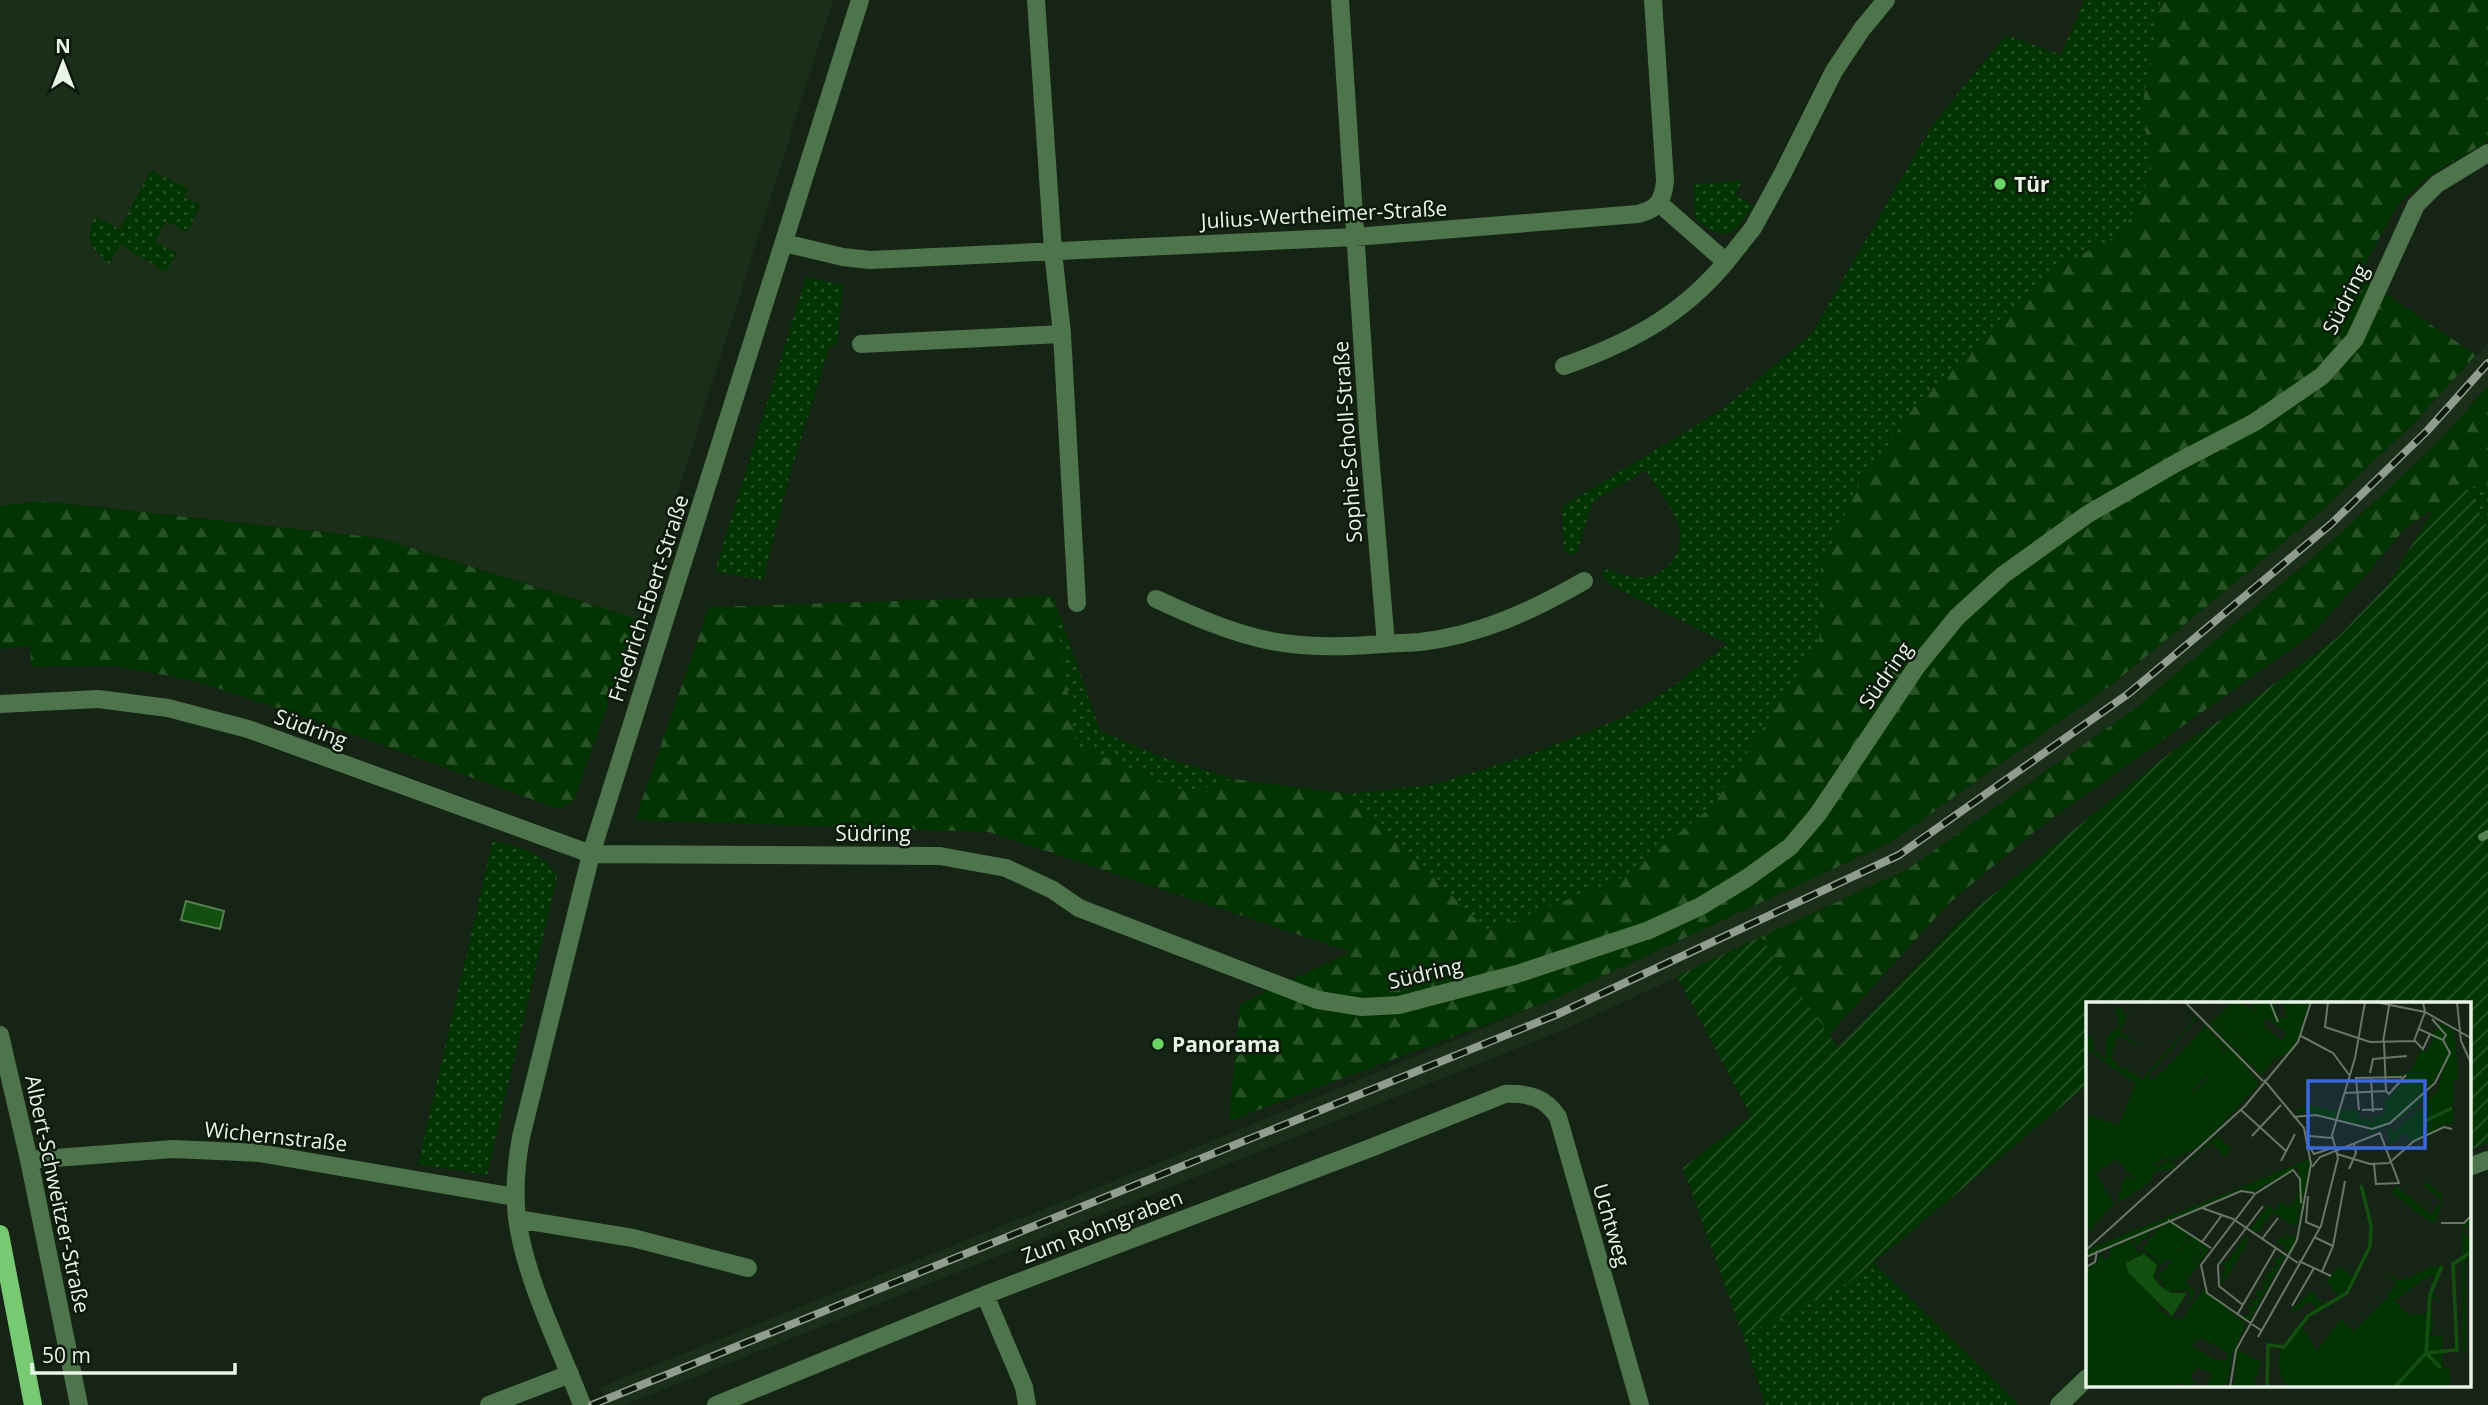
<svg xmlns="http://www.w3.org/2000/svg" width="2488" height="1405" font-family="'Open Sans',sans-serif">
<style>
.built{fill:#1b2e19}
.grass{fill:url(#grass-dots)}
.forest{fill:url(#forest-firs)}
.garden{fill:url(#garden-furrows)}
.water{fill:#135010;stroke:#538150;stroke-width:2}
.lines{fill:none;stroke-linecap:round;stroke-linejoin:round}
.stream{stroke:#538150;stroke-width:8}
.minor{stroke:#4d744a;stroke-width:18}
.primary{stroke:#77ca71;stroke-width:18}
.rail-casing{stroke:#919d90;stroke-width:8}
.rail{stroke:#0c1a0b;stroke-width:5;stroke-dasharray:16;stroke-linecap:butt}
.poi-dot{fill:#6ad363;stroke:#0c1a0b;stroke-width:2.5}
.labels{text-anchor:middle;dominant-baseline:central;stroke-width:5;stroke-linejoin:round;paint-order:stroke}
.poi-label{font-size:21px;font-weight:bold;fill:#e9f3e7;stroke:#0c1a0b;text-anchor:start}
.street-label{font-size:21px;fill:#e9f3e7;stroke:#0c1a0b}
.inset-river{fill:none;stroke:#135010;stroke-width:3.5}
.inset-road{fill:none;stroke:#6a7768;stroke-width:2}
.view{fill:#3c67da;fill-opacity:0.15;stroke:#3c67da;stroke-width:3.5}
.inset-edge{fill:none;stroke:#e9f3e7;stroke-width:3.5}
</style>
<defs>
<pattern id="grass-dots" width="8" height="8" patternUnits="userSpaceOnUse" patternTransform="scale(1.75)"><rect width="8" height="8" fill="#023401"/><path d="M2 2h.1M6 6h.1" fill="none" stroke="#275226" stroke-width="1.8" stroke-linecap="round"/></pattern>
<pattern id="forest-firs" width="22" height="20" patternUnits="userSpaceOnUse" patternTransform="scale(1.75)"><rect width="22" height="20" fill="#023401"/><path d="M5 1l3.5 6h-7zM16 11l3.5 6h-7z" fill="#275226"/></pattern>
<pattern id="garden-furrows" width="10" height="10" patternUnits="userSpaceOnUse" patternTransform="scale(1.75)"><rect width="10" height="10" fill="#023401"/><path d="M-1 1l2-2M0 10L10 0M9 11l2-2" fill="none" stroke="#275226"/></pattern>
</defs>
<rect width="100%" height="100%" fill="#152414"/>
<!-- built -->
<path class="built" d="M0,0H833L638,619L380,538L41,501L0,506Z
M2488,343V386L2436,444L2339,535L2137,707L1908,869L1566,1029L625,1405H607L600,1387L1156,1164L1551,1000L1891,842L2115,682L2319,513L2415,422Z"/>
<!-- grass -->
<path class="grass" d="M2084,0H2161L2143,101L2150,175L2123,233L2050,270L1914,407L1859,486L1821,566L1819,641L1714,805L1623,878L1488,931L1349,794L1432,785L1524,757L1627,716L1669,689L1728,644L1610,585L1602,576V572L1606,569C1619,574 1634,580 1648,577C1670,573 1685,548 1679,527C1673,507 1657,488 1646,470L1593,501L1576,555L1564,552L1562,507L1724,408L1812,333L1933,124L2006,35L2061,55Z
M151,170L188,188L184,197L201,205L187,232L166,221L155,241L177,253L166,272L120,245L109,264C89,246 85,241 95,216L120,229Z
M1743,180L1735,195L1753,206C1734,236 1723,244 1695,218L1693,185Z
M806,277L843,285L837,345L830,346L789,477L763,580L715,571Z
M2488,486V529L2466,487Z
M1053,596L1100,731L1159,756L1234,779L1189,793L1076,745Z
M493,840C517,848 546,852 557,877L487,1175L418,1164Z
M1874,1263L2019,1405H1765L1743,1336L1849,1282Z"/>
<!-- forest -->
<path class="forest" d="M2161,0H2488V141L2430,175L2398,204L2359,276L2476,355L2415,422L2319,513L2115,682L1891,842L1551,1000L1229,1121L1240,1004L1351,952L989,832L635,820L709,607L1053,596L1076,745L1189,793L1234,779L1349,794L1488,931L1623,878L1714,805L1819,641L1821,566L1859,486L1914,407L2050,270L2123,233L2150,175L2143,101Z
M2488,386V486L2466,487L2406,527L2371,569L2311,635L2040,827L1948,904L1829,1035L1761,937L1908,869L2137,707L2339,535L2436,444Z
M41,501L380,538L638,619L574,800L559,809L302,716L196,681L117,666L32,667L29,646L0,649V506Z"/>
<!-- garden -->
<path class="garden" d="M2466,487L2488,529V1143L2469,1150V1004H2087V1085L1850,1282L1743,1336L1683,1168L1751,1116L1677,976L1761,937L1838,1048L1961,920L2174,750L2259,695L2338,637L2387,586L2434,508Z"/>
<!-- water -->
<path class="water" d="M186,901L224,911L220,929L181,920Z"/>
<g class="lines">
<!-- stream -->
<path class="stream" d="M2482,837L2488,834"/>
<!-- minor -->
<path class="minor" d="M1036,0L1053,251L1062,334L1077,603
M1340,0L1368,430L1386,644
M1660,204L1726,262L1753,228L1782,175L1834,71L1862,29L1886,0
M784,243L843,257L870,260L1355,237L1638,214C1658,209 1663,201 1665,181L1653,0
M861,344L1062,334
M1564,366C1629,343 1681,316 1726,262
M1156,599C1193,616 1231,633 1271,641C1309,648 1345,647 1383,644C1395,643 1408,643 1420,642C1480,635 1532,611 1584,581
M0,704L98,699L168,708L248,729L591,854L940,856L1006,868L1053,890L1079,908L1318,1000L1362,1007L1399,1005L1517,974L1649,930L1701,906L1747,878L1790,847L1818,814L1917,666L1957,617L2003,575L2088,514L2178,462L2255,422L2322,376L2355,339L2416,205L2437,184L2488,153
M0,1035L29,1160L79,1405
M29,1160L173,1149L259,1153L515,1197
M2469,1167L2488,1160
M517,1219L633,1238L748,1268
M985,1295L1024,1387L1027,1405
M489,1405L570,1374
M582,1405C560,1347 525,1279 517,1218C514,1191 516,1164 521,1137L591,854L860,0
M716,1405L985,1295L1373,1147L1505,1094C1528,1093 1545,1097 1558,1117L1640,1405
M2059,1405L2087,1378"/>
<!-- primary -->
<path class="primary" d="M0,1234L33,1405"/>
<!-- rail casing -->
<g class="rail-casing">
<path id="rail" d="M592,1405L1558,1014L1899,855L2128,694L2331,524L2427,431L2488,363"/>
</g>
<!-- rail -->
<use href="#rail" class="rail"/>
</g>
<!-- markers -->
<g class="poi-dot">
<circle cx="2000" cy="184" r="7"/>
<circle cx="1158" cy="1044" r="7"/>
</g>
<g class="labels">
<!-- poi labels -->
<g class="poi-label">
<text x="2014" y="184">Tür</text>
<text x="1172" y="1044">Panorama</text>
</g>
<!-- street labels -->
<g class="street-label">
<text transform="translate(1324 214) rotate(-3)">Julius-Wertheimer-Straße</text>
<text transform="translate(2345 299) rotate(-63)">Südring</text>
<text transform="translate(1347 442) rotate(-94)">Sophie-Scholl-Straße</text>
<text transform="translate(648 598) rotate(-72)">Friedrich-Ebert-Straße</text>
<text transform="translate(1885 675) rotate(-55)">Südring</text>
<text transform="translate(311 728) rotate(20)">Südring</text>
<text x="873" y="833">Südring</text>
<text transform="translate(1425 973) rotate(-13)">Südring</text>
<text transform="translate(276 1136) rotate(6)">Wichernstraße</text>
<text transform="translate(58 1194) rotate(78)">Albert-Schweitzer-Straße</text>
<text transform="translate(1612 1225) rotate(74)">Uchtweg</text>
<text transform="translate(1102 1226) rotate(-21)">Zum Rohngraben</text>
</g>
</g>
<!-- overview -->
<g transform="translate(2086 1002)">
<rect width="385" height="385" fill="#152414"/>
<path d="M47,0L34,29L60,50L32,32L25,56L35,68L38,65L56,78L109,16L95,0L111,17L61,75L65,79L121,31L134,37L130,40L139,51L95,103L73,90L74,83L61,88L82,109L75,117L99,149L56,166L49,178L31,157L9,171L28,202L7,224L8,229L0,223V113L33,123L49,82L52,83L0,47V30L6,35L8,49L20,57V34L33,26L30,6L36,5L39,15ZM153,0L171,10L177,0H187L193,16H201L196,0H223L213,36L203,50L188,59L196,44L180,33L184,29L195,38L200,31L175,12L155,37L130,24ZM369,29L372,76L367,79V103L359,107L355,98L347,100L357,123L352,127L347,121L350,129L346,131L338,103L351,89ZM335,48L344,49L341,66L330,70L322,91L303,118L292,124L285,117L303,110L297,107L300,102L296,103L321,77L319,72L316,74L301,73L325,70ZM103,109L122,110L133,126L113,144L93,125ZM130,134L145,146L139,155L126,141L88,172ZM224,157L215,225L203,251L195,240L189,243L195,235L204,239L197,231L210,235L214,225L212,165L169,189L156,187L0,254L3,247ZM340,180L356,193V198L350,220L342,219L306,190L310,184L346,213L349,209L330,194L350,208L355,199L337,183ZM213,190L211,225L186,210L171,232L164,227L183,203L189,209L197,198V204H206ZM385,216V220L376,229L385,237V251L379,261L380,350L376,353V222ZM83,222L111,243L102,237L94,247L110,259L88,285L71,276L87,259L82,256L77,263L57,247L72,226ZM163,230L158,247L134,285L140,265L134,260H141ZM44,237L52,250H57L73,262L69,276L78,286L101,287L82,290L67,277L71,266L58,252L46,256L41,267L81,311L29,264H12L0,272V266L11,261L14,250L18,257L24,256L23,248ZM191,249L199,254L163,319L154,314L163,313L165,308L160,304L168,305L163,299L173,296L168,291L178,288L175,279L183,280L179,272L189,269L182,267L191,264L188,256H196ZM351,263L354,269L346,291L356,299L345,296L347,327L342,336L341,301L348,275L344,273L308,299L302,292L311,281L298,269L314,279ZM253,265L269,275L254,295L240,279Z" fill="#023401"/>
<path d="M146,0H152L129,24L155,38L175,12L161,0H183L185,6L180,11L187,20L180,17L176,21L184,29L180,34L197,44L176,73L123,22ZM115,19L159,62L173,82L133,126L122,111L103,109L100,123L93,126L113,144L82,161L91,162L87,167L70,169L63,181L31,201L39,174L49,178L56,164L74,163L98,149L75,117L82,108L61,88L79,79L73,91L95,103L118,80L122,75L119,71L138,54L139,46L128,38L132,35L121,31L84,62L119,25ZM351,20L367,28L364,51L345,83L335,89L339,96L331,104L311,119L280,133L284,124L252,118L255,108H271L273,115L292,123L303,118L322,90L326,74L341,65L338,54L348,38L345,33L354,25ZM223,103L252,109L249,117L223,110L205,111ZM84,219L123,247L99,280L110,289L99,307L104,293L101,287H82L73,279L91,283L118,249L83,222L61,231L63,237L57,236L53,242L56,246L44,235ZM29,264L63,291L76,311L96,319L89,329L105,344L128,357L141,359V351L146,353L140,385H119L126,371L110,365L104,375L112,385L87,381L92,385H0V272L12,265ZM225,289L239,305L232,310L226,299L201,312ZM303,294L323,314L340,311L343,334L357,333L356,365L363,366L365,385H200L192,363L195,347L209,328L215,324L231,349L255,317L268,329ZM151,348L175,360L167,385H148Z" fill="#023401"/>
<path d="M338,103L346,131L326,139L320,131L304,143L301,126L309,129Z" fill="#023401"/>
<path d="M355,98L360,108L367,106L368,120L357,123L346,100ZM82,223L99,235L77,258L61,246ZM97 248a9 9 0 1 1 18 0a9 9 0 1 1-18 0ZM81 268a9 9 0 1 1 18 0a9 9 0 1 1-18 0ZM117,287L160,322L146,353L114,335L105,344L88,329Z" fill="#023401"/>
<path d="M58,252L71,263L67,275L74,284L85,291H101L86,314L42,270L40,261Z" fill="#135010"/>
<path class="inset-river" d="M339,119L366,106M355,366L340,351L344,292L356,264M181,385L182,343L198,345L222,314L261,291L284,244L285,223L275,183M309,385L340,351L371,348L367,262L385,250"/>
<path class="inset-road" d="M99,0L177,79M184,0L192,20M242,0L239,25L284,40L328,39L339,10L337,0M289,0L339,10L385,36M371,0L375,39L385,61M346,17L360,33L357,38M215,34L247,51L264,74M328,38L337,47L344,32M297,40L303,4M284,71L287,57L321,54M285,75L287,110M300,89L303,92L320,73M259,91L300,89L298,40M155,108L200,149M273,108L270,76L316,75M276,108L297,107M207,115L230,113L286,127L304,121L349,81L364,51L357,38L333,27M166,134L195,103M223,134L246,136M225,147L228,152L249,145M251,152L284,162L303,161L328,139L358,125L366,127M195,159L209,132M226,165L234,155L294,131L313,181L290,182L288,162M263,167L270,151L268,141M222,194L220,220L234,226M116,206L147,217L212,261M82,218L125,246M355,221H378L385,214M228,235L247,244M176,237L192,216M116,240L136,213M0,248L159,104L212,40L225,0M0,255L155,189L168,191M213,259L245,274M0,265L9,260L11,249M236,270L247,244L259,179M157,303L133,284L132,263L177,204M206,304L228,266M151,313L190,246M176,329L121,291L115,263L169,192L207,168L214,177L215,201M172,335L235,224L252,156L246,133L269,56L279,0M144,385L150,348L211,238L225,162L218,126L178,78"/>
<path class="view" d="M222,79H339V146H222Z"/>
<rect width="385" height="385" class="inset-edge"/>
</g>
<!-- north arrow -->
<g transform="translate(63 63)" stroke="#0c1a0b" stroke-width="5" paint-order="stroke">
<path d="M0-5L12 26L0 18L-12 26Z" fill="#e9f3e7"/>
<text y="-10" font-size="19" font-weight="bold" text-anchor="middle" fill="#e9f3e7">N</text>
</g>
<!-- scale -->
<path d="M32 1363v10h203v-10" fill="none" stroke="#e9f3e7" stroke-width="3.5"/>
<text x="42" y="1363" font-size="21" fill="#e9f3e7" stroke="#0c1a0b" stroke-width="5" paint-order="stroke">50 m</text>
</svg>
